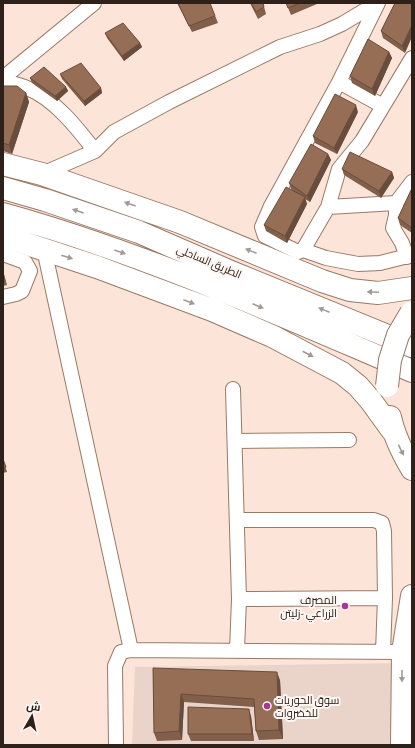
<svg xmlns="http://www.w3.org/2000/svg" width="415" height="748" font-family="'Alegreya Sans',Cairo,sans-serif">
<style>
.commercial{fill:#ead4c9}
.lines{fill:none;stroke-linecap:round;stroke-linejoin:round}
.street-casing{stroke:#9a7965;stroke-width:16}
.highway-casing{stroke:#9a7965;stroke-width:24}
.street{stroke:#fff;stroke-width:14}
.highway{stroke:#fff;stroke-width:22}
.highway-bridge-casing{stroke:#9a7965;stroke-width:24;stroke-linecap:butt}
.highway-bridge{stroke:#fff;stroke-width:22}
.wall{fill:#815f4a}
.shaded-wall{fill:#694d3c}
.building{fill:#966e56;stroke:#694d3c}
.oneway{fill:#a19b98}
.poi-dot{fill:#a43797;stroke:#fdf6f2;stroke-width:1.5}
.labels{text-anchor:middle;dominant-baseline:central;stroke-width:4;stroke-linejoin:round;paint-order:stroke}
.street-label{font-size:11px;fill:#2e2119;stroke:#fdf6f2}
.poi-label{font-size:11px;fill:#2e2119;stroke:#fdf6f2;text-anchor:end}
</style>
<rect width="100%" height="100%" fill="#fce5d8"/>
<!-- commercial -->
<path class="commercial" d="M400,663V745H132L135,667Z"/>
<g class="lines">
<!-- street casing -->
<g class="street-casing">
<path id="street" d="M378,3L339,82L271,206L262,227L265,236L298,252L303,250L326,258L358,264L380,263L412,255
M3,78L94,3
M3,81C11,83 20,85 27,88C54,98 78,129 95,151
M339,82L383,106
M42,174L95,151L114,132L169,102L280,47L320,34L342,24L377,3
M328,207L396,203
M44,249L131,650
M303,250L328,207L339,169L362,141L412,58
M3,254L25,262L30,271L22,291L16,294L3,297
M407,257L402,243L393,228L396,215V203L412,182
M233,389L239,599L237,650
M235,441L349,440
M237,520H374L382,523L384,531L385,598L239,599
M383,652L385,598
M116,745L115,666L121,652L131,650L403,652"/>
</g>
<!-- highway casing -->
<g class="highway-casing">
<path id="highway" d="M3,164L42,174L180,222L322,281L350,290L378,293L412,288
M3,188L45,200L139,232L231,272L412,346
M3,214C144,253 278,314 412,371
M3,236L97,267L212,310L272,336L342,373L358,386L371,401L392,430
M390,417C394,436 402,452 412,469
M402,745L403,652L412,596"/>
</g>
<!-- street -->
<use href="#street" class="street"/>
<!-- highway -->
<use href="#highway" class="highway"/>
<!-- highway-bridge casing -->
<g class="highway-bridge-casing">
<path id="highway-bridge" d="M387,386L390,360L398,335L411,313"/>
</g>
<!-- highway-bridge -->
<use href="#highway-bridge" class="highway-bridge"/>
</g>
<!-- wall -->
<path class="wall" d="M177,3H210L218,23L192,32Z
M250,3H263L266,14L258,19Z
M286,3H316L317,4L291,15Z
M395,3L405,53L383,38L381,31Z
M105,33L140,43L142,47L124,61L107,38Z
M389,52L392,58L375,96L352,83L350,76Z
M60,74L101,88L102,93L85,106L62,79Z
M30,78L66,87L68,91L57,101L32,83Z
M3,86L26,93L29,102L12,154L3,151Z
M358,112L337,154L315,143L313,136Z
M328,154L331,160L310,202L305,199L307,204L287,243L266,231L264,225L295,192L291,189L289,183Z
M342,169L392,172L394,178L381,198L344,175Z
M412,188V233L400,225L398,218Z
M3,271L7,285L3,286Z
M3,459L7,472L3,473Z
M153,668L280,680L283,739L259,740L256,731L254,707L184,702L182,740L157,741L154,733Z
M251,716L254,741H191L188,734Z"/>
<!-- shaded-wall -->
<path class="shaded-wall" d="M412,25V37L405,53L402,46Z
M140,43L142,47L124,61L122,56Z
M389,52L392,58L375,96L372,89Z
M66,87L68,91L57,101L55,96Z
M101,88L102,93L85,106L84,101Z
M26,93L29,102L12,154L9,145Z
M356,105L358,112L337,154L334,148Z
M328,154L331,160L310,202L307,196Z
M392,172L394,178L381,198L379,191Z
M305,197L307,204L287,243L285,236Z
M277,672L280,680L283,739L279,730Z
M181,694L184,702L182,740L179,731Z
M249,709L251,716L254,741L252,734Z"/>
<!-- building -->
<path class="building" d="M178,3H210L215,16L189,26Z
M251,3H263L264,7L256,12Z
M286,3H300L288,8Z
M395,3H412V25L402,46L381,31Z
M123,23L140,43L122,56L105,33Z
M368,39L389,52L372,89L350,76Z
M81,63L101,88L84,101L60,74Z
M44,67L66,87L55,96L30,78Z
M3,86H17L26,93L9,145L3,143Z
M335,94L356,105L334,148L313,136Z
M311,144L328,154L307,196L289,183Z
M350,152L392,172L379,191L342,169Z
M286,187L305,197L285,236L264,225Z
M412,188V228L398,218Z
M3,272L5,281H3Z
M3,459L6,467L3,468Z
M153,668L277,672L279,730L256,731L254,699L181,694L179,731L154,733Z
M188,707L249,709L252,734H188Z"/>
<!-- one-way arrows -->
<defs><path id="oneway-solid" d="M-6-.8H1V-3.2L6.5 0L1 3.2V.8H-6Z"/></defs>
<g class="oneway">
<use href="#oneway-solid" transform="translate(130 204) rotate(-160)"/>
<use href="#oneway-solid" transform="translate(78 211) rotate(-161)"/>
<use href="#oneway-solid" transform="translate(251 251) rotate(-158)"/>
<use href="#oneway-solid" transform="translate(120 252) rotate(19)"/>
<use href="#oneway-solid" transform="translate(67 257) rotate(18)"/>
<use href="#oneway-solid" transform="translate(373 292) rotate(-177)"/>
<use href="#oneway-solid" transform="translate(189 302) rotate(21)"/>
<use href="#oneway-solid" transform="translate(258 306) rotate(23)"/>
<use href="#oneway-solid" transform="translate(324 310) rotate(-158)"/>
<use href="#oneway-solid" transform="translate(308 354) rotate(27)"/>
<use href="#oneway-solid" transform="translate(401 450) rotate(64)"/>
<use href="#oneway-solid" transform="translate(402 676) rotate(90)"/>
</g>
<!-- markers -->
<g class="poi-dot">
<circle cx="345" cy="606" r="4"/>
<circle cx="267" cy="706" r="4"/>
</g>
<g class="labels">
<!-- street labels -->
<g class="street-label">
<text transform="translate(209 262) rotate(23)">الطريق الساحلي</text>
</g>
<!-- poi labels -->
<g class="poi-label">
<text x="337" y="600">المصرف<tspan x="337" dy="13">الزراعي -زليتن</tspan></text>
<text x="275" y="700" text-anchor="start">سوق الحوريات<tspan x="275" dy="13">للخضروات</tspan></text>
</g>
</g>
<!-- border -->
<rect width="415" height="748" fill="none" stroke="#2e2119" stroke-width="8"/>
<!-- north arrow -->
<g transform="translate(32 716) rotate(9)" stroke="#fdf6f2" stroke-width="3" paint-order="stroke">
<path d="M0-3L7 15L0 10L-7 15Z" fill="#2e2119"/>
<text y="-6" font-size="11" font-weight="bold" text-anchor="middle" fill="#2e2119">ش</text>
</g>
</svg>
